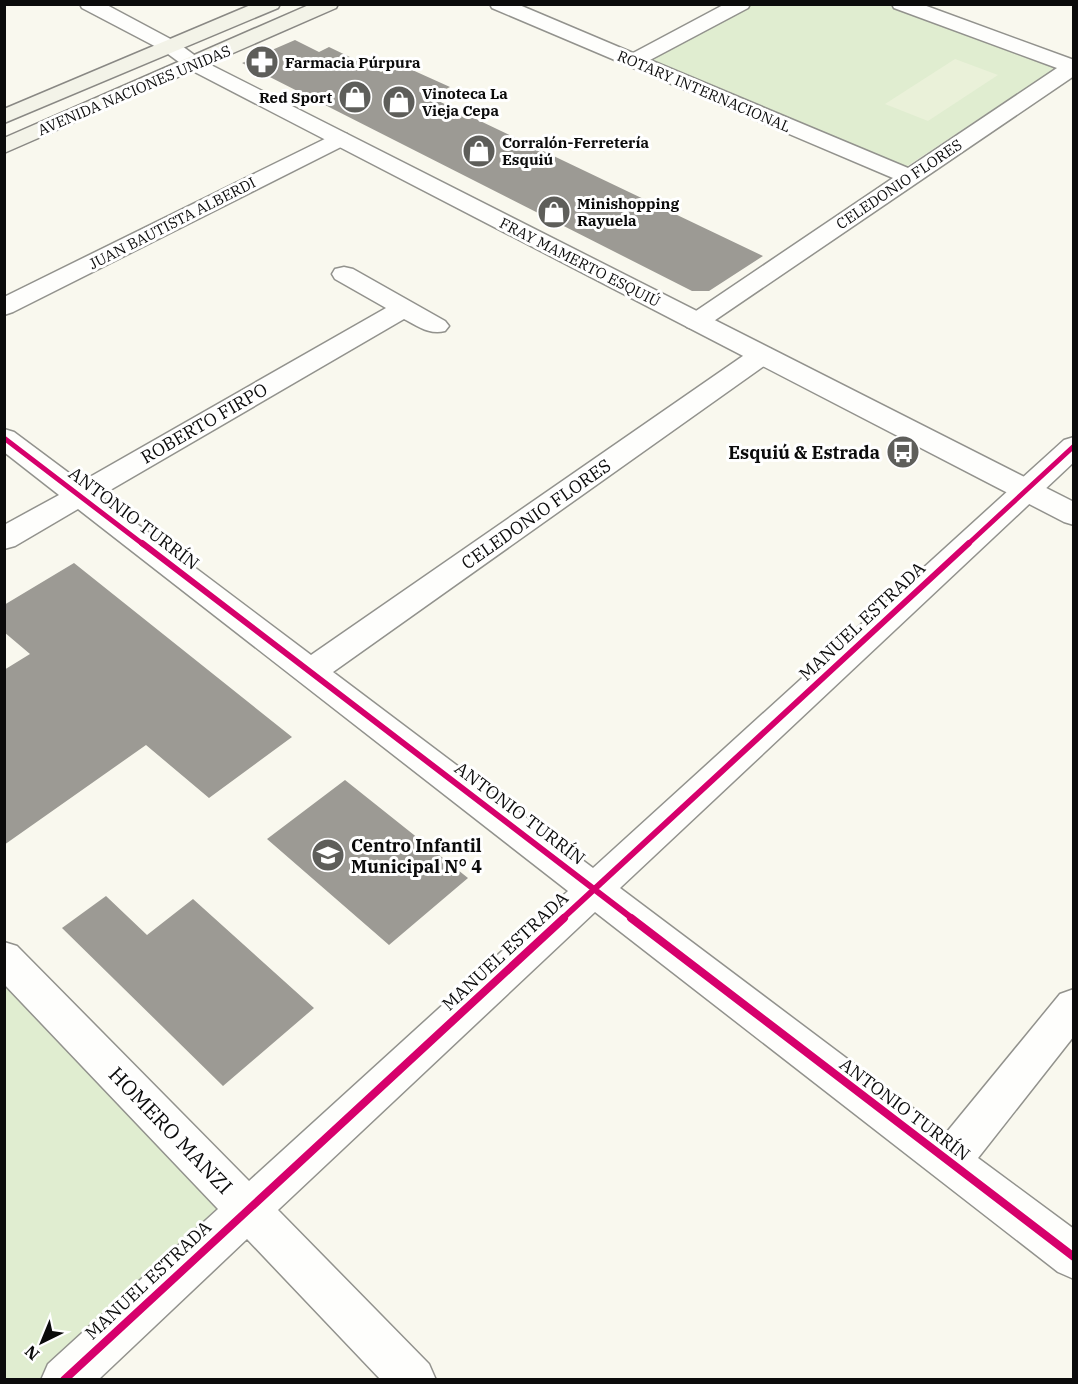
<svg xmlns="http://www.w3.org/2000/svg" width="1078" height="1384" font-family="'IBM Plex Serif',serif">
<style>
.green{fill:#e0edd0}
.pitch{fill:#eaf1d9}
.building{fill:#9c9a94}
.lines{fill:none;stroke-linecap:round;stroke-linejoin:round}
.minor-casing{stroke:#92928d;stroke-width:3}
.tertiary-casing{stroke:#92928d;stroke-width:3}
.secondary-casing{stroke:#898884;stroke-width:3}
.minor{fill:#fefefc;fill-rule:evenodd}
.tertiary{fill:#fefefc;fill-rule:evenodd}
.secondary{fill:#f3f3e8;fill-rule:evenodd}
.cycleway-far2-casing{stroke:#fff;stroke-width:8}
.cycleway-far1-casing{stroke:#fff;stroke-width:10}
.cycleway-casing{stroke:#fff;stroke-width:11}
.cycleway-far2{stroke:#d6006c;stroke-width:5}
.cycleway-far1{stroke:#d6006c;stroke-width:6}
.cycleway{stroke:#d6006c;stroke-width:8}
.labels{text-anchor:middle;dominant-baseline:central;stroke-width:6;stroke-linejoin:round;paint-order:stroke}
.far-poi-label{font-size:15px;font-weight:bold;fill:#0b0b0b;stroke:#fff;text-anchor:start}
.far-street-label{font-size:15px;fill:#0b0b0b;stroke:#fff}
.street-label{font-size:18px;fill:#0b0b0b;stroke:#fff}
.poi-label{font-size:18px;font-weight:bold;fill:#0b0b0b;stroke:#fff;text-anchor:end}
.near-street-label{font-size:21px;fill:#0b0b0b;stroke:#fff}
</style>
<rect width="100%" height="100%" fill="#f9f8ee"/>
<!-- green -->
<path class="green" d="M898,4L1062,64L906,167L648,59L752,5Z
M4,958L248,1209L64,1379H5Z"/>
<!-- pitch -->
<path class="pitch" d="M955,59L998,75L928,121L885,104Z"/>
<!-- building -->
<path class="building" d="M295,40L319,52L329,47L381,72L399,64L450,87L430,97L763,256L709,291H692L242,63Z
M74,563L292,737L209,798L146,745L4,845V670L30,654L4,632V605Z
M345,780L468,878L389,945L267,839Z
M106,896L147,935L193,899L314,1008L223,1086L62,928Z"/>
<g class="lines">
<!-- minor casing -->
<g class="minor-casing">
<path id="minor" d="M490,4H517L633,53L725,4H750L748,8L650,60L908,168L1057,68L894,8L892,4H921L1074,60V76L705,327L696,330L687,327L683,322L687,317L893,178L492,8Z
M339,132L347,134L350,139L347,144L13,312L4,315V297Z
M344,267L353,269L445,321L449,326L445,331C429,335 418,326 404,319L100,496L311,655L753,349L762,347L771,349L775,355L771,361L333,672L593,868L1064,440L1074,437V462L620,888L946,1133L1060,994L1074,989V1036L978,1158L1074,1229V1279L1058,1272L595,912L278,1210L429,1364L436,1380H381L247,1239L98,1380H41L48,1364L218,1209L4,984V942L17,946L249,1181L568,891L78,509L15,546L4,549V525L59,495L4,452V429L14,432L81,482L386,308L335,279L332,274L335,269Z"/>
</g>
<!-- tertiary casing -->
<g class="tertiary-casing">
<path id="tertiary" d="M80,4H105L178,43L201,60L1074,502V525L1064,522L187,68L164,51L82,8Z"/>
</g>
<!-- secondary casing -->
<g class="secondary-casing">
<path id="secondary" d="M253,4H280L278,8L4,123V109Z
M311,4H338L336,8L4,153V138Z"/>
</g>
<!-- minor -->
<use href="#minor" class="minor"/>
<!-- tertiary -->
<use href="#tertiary" class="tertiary"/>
<!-- secondary -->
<use href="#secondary" class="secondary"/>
<!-- cycleway-far2 casing -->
<g class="cycleway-far2-casing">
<path id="cycleway-far2" d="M4,438L144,545
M967,545L1074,446"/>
</g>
<!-- cycleway-far1 casing -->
<g class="cycleway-far1-casing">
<path id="cycleway-far1" d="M142,543L633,919
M562,919L969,543"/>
</g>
<!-- cycleway casing -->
<g class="cycleway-casing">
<path id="cycleway" d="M631,918L1074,1257
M64,1380L564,918"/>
</g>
<!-- cycleway-far2 -->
<use href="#cycleway-far2" class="cycleway-far2"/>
<!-- cycleway-far1 -->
<use href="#cycleway-far1" class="cycleway-far1"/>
<!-- cycleway -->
<use href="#cycleway" class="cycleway"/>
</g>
<!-- icons -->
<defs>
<g id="pharmacy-disc" transform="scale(1.725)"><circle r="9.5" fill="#5e5e5a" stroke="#fff"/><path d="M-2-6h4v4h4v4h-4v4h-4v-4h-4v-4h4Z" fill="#fff"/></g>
<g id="shop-disc" transform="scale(1.725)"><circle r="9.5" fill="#5e5e5a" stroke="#fff"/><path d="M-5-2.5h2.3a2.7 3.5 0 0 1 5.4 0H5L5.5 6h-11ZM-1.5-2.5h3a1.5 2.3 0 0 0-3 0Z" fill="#fff"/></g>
<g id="bus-disc" transform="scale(1.725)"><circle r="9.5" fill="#5e5e5a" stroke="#fff"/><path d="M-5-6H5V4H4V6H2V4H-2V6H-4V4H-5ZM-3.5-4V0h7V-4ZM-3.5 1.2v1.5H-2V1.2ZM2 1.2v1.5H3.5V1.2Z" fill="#fff"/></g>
<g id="school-disc" transform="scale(1.725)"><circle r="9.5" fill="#5e5e5a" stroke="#fff"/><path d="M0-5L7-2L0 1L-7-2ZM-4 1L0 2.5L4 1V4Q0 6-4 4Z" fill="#fff"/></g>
</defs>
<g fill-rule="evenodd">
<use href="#pharmacy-disc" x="262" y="62"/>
<use href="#shop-disc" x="355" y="97"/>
<use href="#shop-disc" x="399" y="102"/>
<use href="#shop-disc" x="479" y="151"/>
<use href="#shop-disc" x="554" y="212"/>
<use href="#bus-disc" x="903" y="452"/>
<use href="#school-disc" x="328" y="855"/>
</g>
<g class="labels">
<!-- far-poi labels -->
<g class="far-poi-label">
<text x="285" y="62">Farmacia Púrpura</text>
<text x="422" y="93">Vinoteca La<tspan x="422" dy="17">Vieja Cepa</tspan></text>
<text x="332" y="97" text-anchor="end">Red Sport</text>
<text x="502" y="142">Corralón-Ferretería<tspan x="502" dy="17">Esquiú</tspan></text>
<text x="577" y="203">Minishopping<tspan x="577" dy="17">Rayuela</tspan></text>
</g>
<!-- far-street labels -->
<g class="far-street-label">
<text transform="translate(134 90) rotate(-23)">AVENIDA NACIONES UNIDAS</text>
<text transform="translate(704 91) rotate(23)">ROTARY INTERNACIONAL</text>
<text transform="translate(899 184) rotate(-34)">CELEDONIO FLORES</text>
<text transform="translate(172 223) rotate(-27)">JUAN BAUTISTA ALBERDI</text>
<text transform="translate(580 262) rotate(27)">FRAY MAMERTO ESQUIÚ</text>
</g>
<!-- street labels -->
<g class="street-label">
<text transform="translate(204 423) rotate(-30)">ROBERTO FIRPO</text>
<text transform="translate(536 514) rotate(-35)">CELEDONIO FLORES</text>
<text transform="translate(134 518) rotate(37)">ANTONIO TURRÍN</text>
<text transform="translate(862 621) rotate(-43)">MANUEL ESTRADA</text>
<text transform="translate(520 813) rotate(37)">ANTONIO TURRÍN</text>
<text transform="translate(505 951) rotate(-43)">MANUEL ESTRADA</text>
<text transform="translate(905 1109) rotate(37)">ANTONIO TURRÍN</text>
<text transform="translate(148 1280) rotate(-43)">MANUEL ESTRADA</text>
</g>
<!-- poi labels -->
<g class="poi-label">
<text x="880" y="452">Esquiú &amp; Estrada</text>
<text x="351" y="845" text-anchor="start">Centro Infantil<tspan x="351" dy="21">Municipal N° 4</tspan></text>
</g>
<!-- near-street labels -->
<g class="near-street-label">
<text transform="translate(171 1130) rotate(46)">HOMERO MANZI</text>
</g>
</g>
<!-- border -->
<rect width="1078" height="1384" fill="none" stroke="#0b0b0b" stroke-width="12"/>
<!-- north arrow -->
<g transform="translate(42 1342) rotate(223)" stroke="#ffffff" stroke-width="4.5" paint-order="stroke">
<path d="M0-4.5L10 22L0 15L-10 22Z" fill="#0b0b0b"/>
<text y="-9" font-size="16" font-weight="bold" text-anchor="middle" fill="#0b0b0b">N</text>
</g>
</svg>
